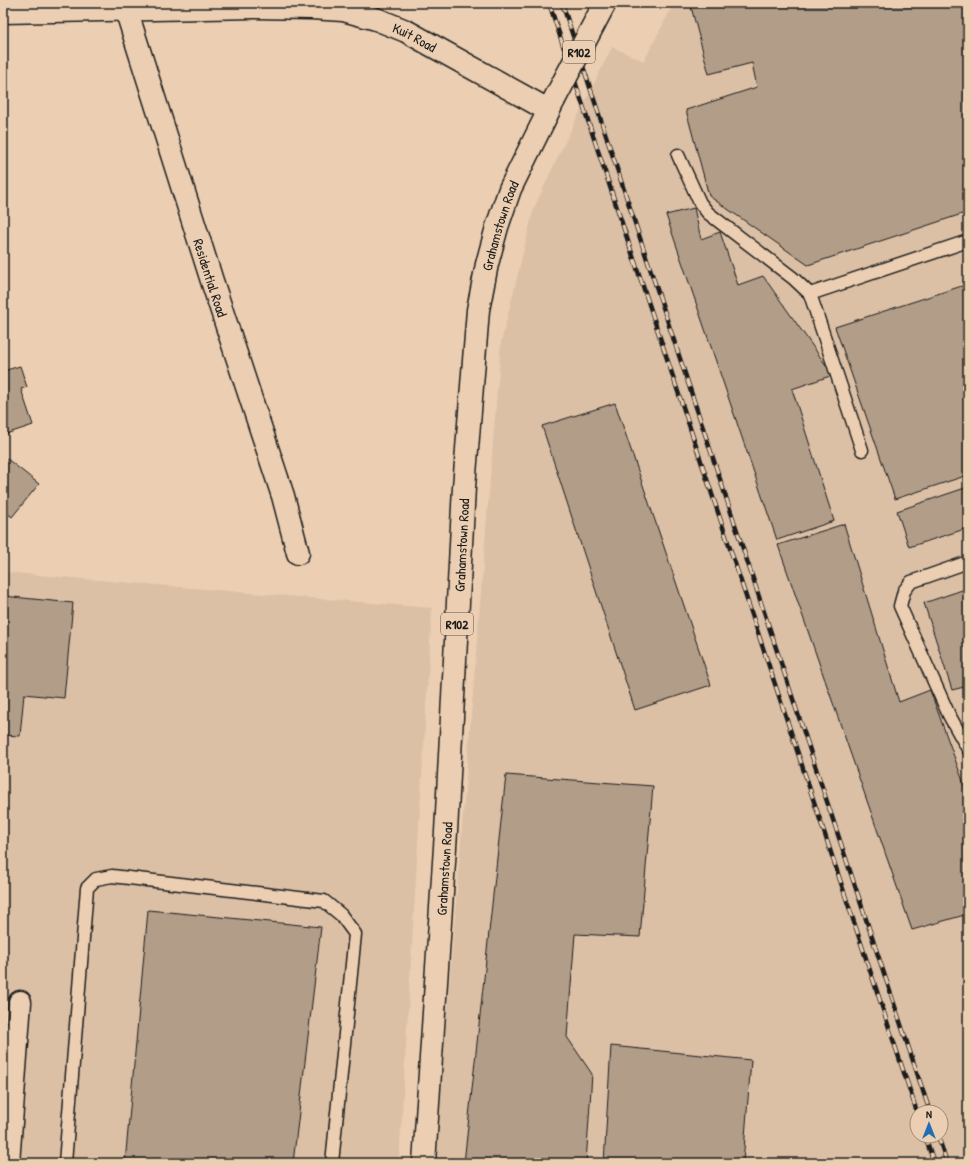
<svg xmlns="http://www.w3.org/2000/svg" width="971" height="1166" font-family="'Patrick Hand',sans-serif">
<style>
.built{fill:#dbc0a6;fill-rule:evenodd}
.building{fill:#b29d89;stroke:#1c1c1c}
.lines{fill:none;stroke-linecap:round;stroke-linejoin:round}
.lane-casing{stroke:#1c1c1c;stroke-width:15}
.street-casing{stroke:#1c1c1c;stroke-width:25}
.primary-casing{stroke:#1c1c1c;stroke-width:25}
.lane{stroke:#eccfb2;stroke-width:12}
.street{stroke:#eccfb2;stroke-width:22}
.primary{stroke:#eccfb2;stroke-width:22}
.rail-casing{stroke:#1c1c1c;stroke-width:4.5}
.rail{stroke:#eccfb2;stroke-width:3;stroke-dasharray:9;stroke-linecap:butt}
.primary-bridge-casing{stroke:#1c1c1c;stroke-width:25;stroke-linecap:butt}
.primary-bridge{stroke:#eccfb2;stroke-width:22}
.labels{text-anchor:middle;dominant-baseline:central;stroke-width:4;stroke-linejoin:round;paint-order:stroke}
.shield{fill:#eccfb2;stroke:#5a5249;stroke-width:1}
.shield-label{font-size:13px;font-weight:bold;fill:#1c1c1c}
.street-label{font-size:14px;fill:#1c1c1c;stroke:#eccfb2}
</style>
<rect width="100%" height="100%" fill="#eccfb2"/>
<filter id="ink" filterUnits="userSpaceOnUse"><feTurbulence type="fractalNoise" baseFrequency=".025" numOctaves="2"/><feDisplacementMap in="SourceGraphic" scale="8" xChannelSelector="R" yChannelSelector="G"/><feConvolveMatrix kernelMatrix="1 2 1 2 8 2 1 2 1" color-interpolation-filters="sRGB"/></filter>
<g filter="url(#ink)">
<!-- built -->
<path class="built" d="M674,3H968V1163H435L501,343L534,208L562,148L612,47L644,61ZM917,1112H941V1136H917Z
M3,572L432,608L399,1163H3Z"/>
<!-- building -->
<path class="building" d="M690,3H968V212L808,265L709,196L686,110L757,87L752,63L709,74Z
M694,208L701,239L720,232L738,285L763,276L833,375L792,389L834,521L777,540L666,215Z
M968,284V475L895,499L835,327Z
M20,366L27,387L21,389L33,425L3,435V371Z
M615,403L711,685L635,710L542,426Z
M6,458L39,484L12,517L3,510V462Z
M968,487V528L909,547L897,511Z
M844,524L899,702L930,690L968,795V914L912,930L778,545Z
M968,588V686L952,690L924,603Z
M3,596L73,603L64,698L24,694L20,736L3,735Z
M506,775L653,786L640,937L575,934L567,1037L592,1074L586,1163H464Z
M148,910L321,927L293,1163H125Z
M611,1046L751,1060L743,1163H604Z"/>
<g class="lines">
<!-- lane casing -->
<g class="lane-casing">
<path id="lane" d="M678,155L700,203L708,213L793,278L810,294L968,241
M810,294L862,450
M968,562L911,582L904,591L900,606L949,715L968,749
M65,1163L87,888L96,879L112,876L324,901L341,915L355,934L332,1163"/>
</g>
<!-- street casing -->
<g class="street-casing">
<g id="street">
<path id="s1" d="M124,3L212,281L283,496L298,553"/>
<path id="s2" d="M3,12L254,7L311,8L343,10L376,19L406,31L548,110"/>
<path d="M8,1163L20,1002"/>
</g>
</g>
<!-- primary casing -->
<g class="primary-casing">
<g id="primary">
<path id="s3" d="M424,1163L446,832L464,487L478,310L487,264L497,227L510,189L554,100"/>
</g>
</g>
<!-- lane -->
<use href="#lane" class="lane"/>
<!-- street -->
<use href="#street" class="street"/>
<!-- primary -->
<use href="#primary" class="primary"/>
<!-- rail casing -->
<g class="rail-casing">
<path id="rail" d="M549,3L917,1112
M562,3L930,1112
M925,1136L934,1163
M938,1136L947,1163"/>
</g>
<!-- rail -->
<use href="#rail" class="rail"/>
<!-- primary-bridge casing -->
<g class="primary-bridge-casing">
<path id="primary-bridge" d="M554,100L605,3"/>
</g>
<!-- primary-bridge -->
<use href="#primary-bridge" class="primary-bridge"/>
</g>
</g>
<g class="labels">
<!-- shield labels -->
<g class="shield">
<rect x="563" y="41" width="32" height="22" rx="3"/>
<rect x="441" y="613" width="32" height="22" rx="3"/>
</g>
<g class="shield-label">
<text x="579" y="52">R102</text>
<text x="457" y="624">R102</text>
</g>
<!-- street labels -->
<g class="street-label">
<text stroke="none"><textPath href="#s2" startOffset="417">Kuit Road</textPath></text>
<text stroke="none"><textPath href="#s3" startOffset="942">Grahamstown Road</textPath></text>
<text stroke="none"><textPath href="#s1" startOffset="288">Residential Road</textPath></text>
<text stroke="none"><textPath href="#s3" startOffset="619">Grahamstown Road</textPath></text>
<text stroke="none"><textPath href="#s3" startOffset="295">Grahamstown Road</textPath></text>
</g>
</g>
<!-- margin -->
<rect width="971" height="1166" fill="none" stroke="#eccfb2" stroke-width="16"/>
<rect x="8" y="8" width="955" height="1150" fill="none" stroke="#1c1c1c" stroke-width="1.5" filter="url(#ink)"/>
<!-- north arrow -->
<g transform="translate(929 1124)"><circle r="19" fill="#eccfb2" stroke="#998776"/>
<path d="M0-3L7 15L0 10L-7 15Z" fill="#1f6fb2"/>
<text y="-6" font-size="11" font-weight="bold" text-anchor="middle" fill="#1c1c1c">N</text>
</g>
</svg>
